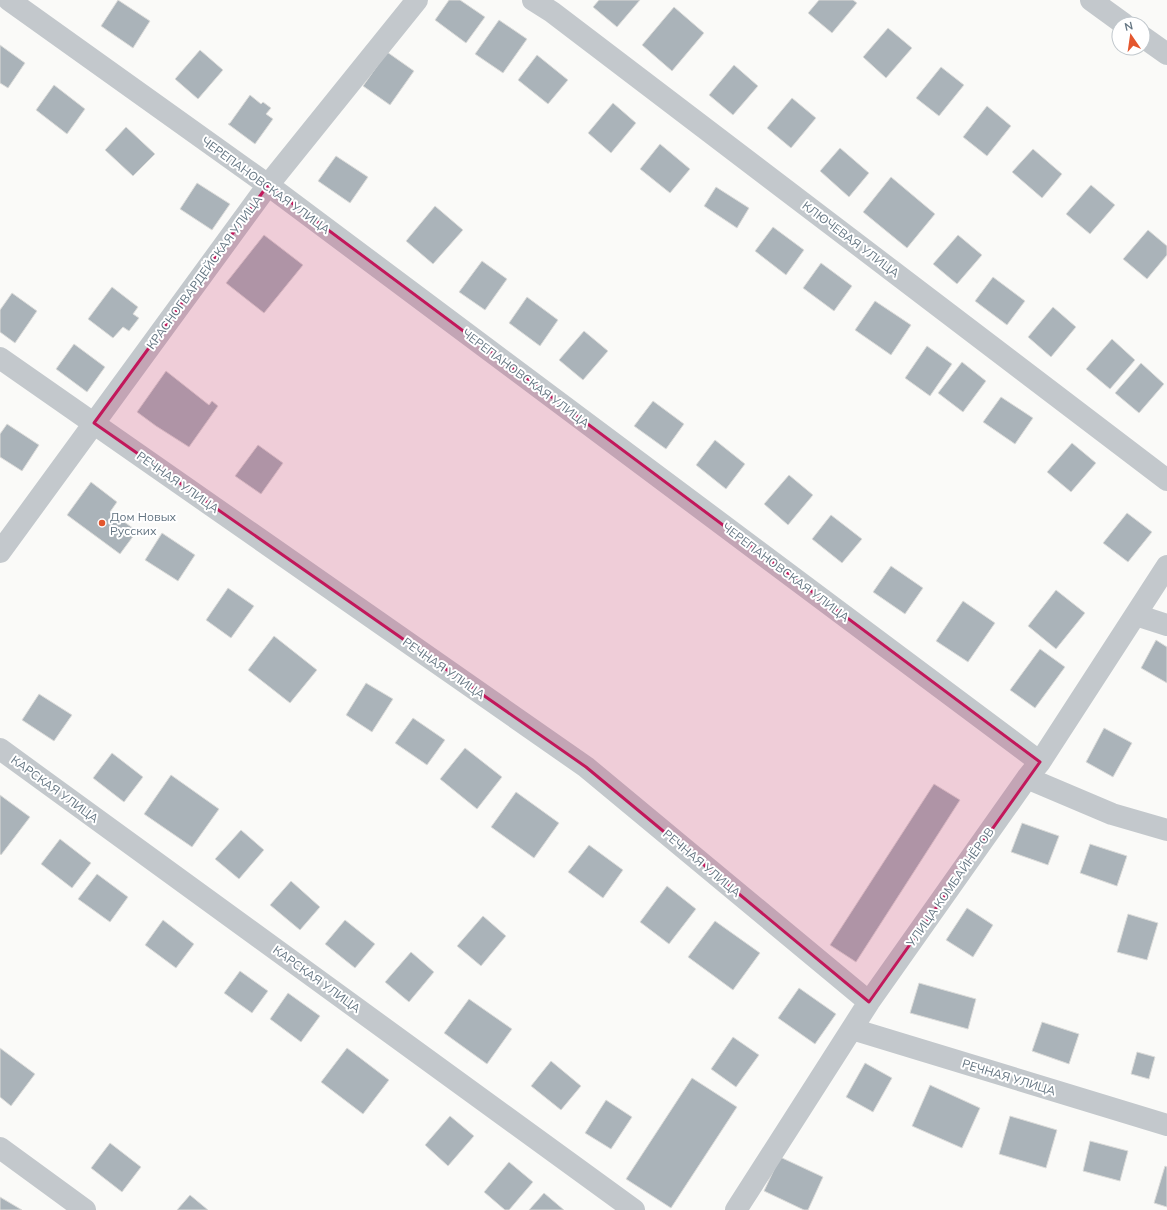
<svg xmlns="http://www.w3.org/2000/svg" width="1167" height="1210" font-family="Mulish,sans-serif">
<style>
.building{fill:#aab3b9;stroke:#dcdcda}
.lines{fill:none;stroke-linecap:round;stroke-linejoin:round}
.minor{stroke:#c3c8cc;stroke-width:22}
.marked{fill:#c2185b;fill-opacity:0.2;stroke:#c2185b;stroke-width:3;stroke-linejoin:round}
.poi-dot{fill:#e4572e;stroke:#fff;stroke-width:1.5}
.labels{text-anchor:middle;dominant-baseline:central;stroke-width:4;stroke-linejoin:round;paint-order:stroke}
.street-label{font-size:12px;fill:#657683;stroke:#fff}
.poi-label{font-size:12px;fill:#657683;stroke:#fff;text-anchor:start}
</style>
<rect width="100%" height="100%" fill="#fafaf8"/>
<!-- building -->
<path class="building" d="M118,0L150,21L133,48L101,26Z
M449,0H460L485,17L466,43L435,20Z
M599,0H640L617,27L593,7Z
M819,0H853L857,3L832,33L808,13Z
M674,7L704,33L672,71L642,45Z
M499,20L527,39L503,73L475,54Z
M888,28L912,48L886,78L863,57Z
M0,45L25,63L8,88L0,83Z
M200,50L223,70L198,99L175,79Z
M387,52L414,71L390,105L363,86Z
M537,55L568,80L548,104L518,80Z
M734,65L758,86L733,115L709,95Z
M941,67L964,85L939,116L916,98Z
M54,85L85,109L67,134L36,110Z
M250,95L261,104L263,102L271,108L266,114L273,119L255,144L228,124L230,123Z
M792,98L816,118L791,148L767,128Z
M613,103L636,123L611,153L588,133Z
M987,106L1011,126L987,156L963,137Z
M126,127L155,154L133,176L105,150Z
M660,144L690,169L670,193L640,169Z
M840,148L869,173L849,197L820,171Z
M1033,149L1062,174L1042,198L1012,172Z
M336,156L368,177L350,203L318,181Z
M891,177L935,214L907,248L863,212Z
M197,183L230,204L212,230L180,209Z
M1091,185L1115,205L1090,234L1066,214Z
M716,187L749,208L737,228L704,206Z
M435,206L463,230L433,264L406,241Z
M773,227L804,250L786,275L755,251Z
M1148,230L1167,246V255L1147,279L1123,259Z
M264,235L303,265L264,313L226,283Z
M958,235L982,255L957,284L933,264Z
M482,261L507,279L485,310L459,292Z
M821,263L852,286L834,311L803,288Z
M993,277L1025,301L1007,325L975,301Z
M112,287L138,307L133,314L139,318L129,331L123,327L113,338L88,319Z
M12,293L37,311L15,343L0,332V310Z
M527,297L558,320L540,346L509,323Z
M875,301L911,325L891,355L855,330Z
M1053,307L1076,327L1051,357L1028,337Z
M584,331L608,351L583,380L559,360Z
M1112,339L1135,360L1110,389L1086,369Z
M74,344L105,367L87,392L56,369Z
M927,346L952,364L930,396L905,378Z
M962,362L986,381L963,412L938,393Z
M1141,363L1164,384L1139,413L1115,393Z
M166,371L209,405L212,401L218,406L189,447L156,426L137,412Z
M1001,397L1033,418L1015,444L983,422Z
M653,401L684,424L666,449L634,426Z
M7,424L39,445L22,471L0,457V434Z
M715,440L745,464L726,489L696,465Z
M1072,443L1096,463L1071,492L1047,472Z
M258,445L283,463L261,494L235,476Z
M789,475L813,495L788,525L764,504Z
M91,482L117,502L110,512L137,531L120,554L67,515Z
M1127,513L1152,532L1128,562L1103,543Z
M831,515L862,539L842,563L812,539Z
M162,533L195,555L178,581L145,560Z
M891,566L923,588L905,614L873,592Z
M228,588L254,606L231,638L206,620Z
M1056,590L1085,613L1056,649L1028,626Z
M963,601L995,623L968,662L936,641Z
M274,636L317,670L290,703L248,670Z
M1156,640L1167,647V683L1141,668Z
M1040,649L1065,667L1035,708L1010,690Z
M366,683L393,699L372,732L346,715Z
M39,694L72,715L54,741L22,720Z
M413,718L445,740L427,765L395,743Z
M1104,728L1132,743L1113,777L1086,762Z
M465,748L502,777L477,809L440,779Z
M112,753L143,777L124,802L93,778Z
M171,775L219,809L192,847L144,814Z
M934,784L960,800L856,962L830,945Z
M516,792L559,823L534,858L491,827Z
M0,795L30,817L1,855L0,854Z
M1022,823L1059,836L1048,865L1011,852Z
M241,830L264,850L239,879L215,859Z
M60,839L91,863L72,888L41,864Z
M1090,844L1127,856L1117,886L1080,873Z
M589,845L623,870L603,898L568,872Z
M97,874L128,897L110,922L78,899Z
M291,881L320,907L300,930L270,905Z
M667,886L696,909L669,944L640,922Z
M967,908L993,925L973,957L946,940Z
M1128,914L1158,923L1147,960L1117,952Z
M483,916L506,936L481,966L457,946Z
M163,920L194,944L176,968L145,945Z
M345,920L375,944L355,968L325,944Z
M715,921L760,953L733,990L688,957Z
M411,952L434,972L409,1002L385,982Z
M240,971L268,991L252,1013L224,993Z
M919,983L976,999L968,1029L910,1013Z
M799,988L836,1014L815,1044L778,1018Z
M288,993L320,1016L301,1042L270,1019Z
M469,999L512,1029L487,1064L444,1033Z
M1042,1022L1079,1034L1069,1064L1032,1051Z
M733,1037L759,1055L736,1087L711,1069Z
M0,1048L35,1074L11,1106L0,1097Z
M347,1048L389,1080L363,1114L321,1082Z
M1137,1052L1155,1057L1149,1079L1131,1074Z
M551,1061L581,1086L561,1110L531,1086Z
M865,1063L892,1078L873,1112L846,1097Z
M692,1078L737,1107L671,1208L626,1179Z
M930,1085L980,1108L962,1148L912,1126Z
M606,1100L632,1117L611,1149L585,1133Z
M450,1116L474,1136L448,1166L425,1145Z
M1010,1116L1057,1130L1046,1168L999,1154Z
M1090,1141L1128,1151L1120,1181L1083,1171Z
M110,1143L141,1167L122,1192L91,1168Z
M780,1157L823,1177L808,1210H804L764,1191Z
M509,1162L533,1182L509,1210H505L484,1192Z
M1165,1166L1167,1167V1207L1154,1203Z
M544,1193L564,1210H529Z
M190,1195L208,1210H177Z
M0,1197L22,1210H0Z"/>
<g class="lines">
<!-- minor -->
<path class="minor" d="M9,0L268,185L1040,762
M533,0L552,12L1167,480
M1091,0L1124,24
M1143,37L1167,54
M0,358L586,767L869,1002
M0,552L268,185L417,0
M1136,615L1167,625
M0,749L634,1210
M1027,778L1112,814L1167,830
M852,1029L1167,1125
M0,1148L85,1210
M736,1210L869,1002L1027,778L1040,762L1167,566"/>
</g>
<!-- marked area -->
<path class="marked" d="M268,185L1040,762L869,1002L586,767L94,423Z"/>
<!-- markers -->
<circle class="poi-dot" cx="102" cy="523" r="4"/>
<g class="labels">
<!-- street labels -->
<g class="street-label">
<text transform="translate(266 185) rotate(36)">ЧЕРЕПАНОВСКАЯ УЛИЦА</text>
<text transform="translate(851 239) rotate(37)">КЛЮЧЕВАЯ УЛИЦА</text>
<text transform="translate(204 272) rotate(-54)">КРАСНОГВАРДЕЙСКАЯ УЛИЦА</text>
<text transform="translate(526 378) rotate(37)">ЧЕРЕПАНОВСКАЯ УЛИЦА</text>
<text transform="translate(178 482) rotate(35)">РЕЧНАЯ УЛИЦА</text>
<text transform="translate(786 572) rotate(37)">ЧЕРЕПАНОВСКАЯ УЛИЦА</text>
<text transform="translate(444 668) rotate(35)">РЕЧНАЯ УЛИЦА</text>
<text transform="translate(55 789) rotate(36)">КАРСКАЯ УЛИЦА</text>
<text transform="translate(702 863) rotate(40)">РЕЧНАЯ УЛИЦА</text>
<text transform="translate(950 887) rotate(-55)">УЛИЦА КОМБАЙНЁРОВ</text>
<text transform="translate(317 979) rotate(36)">КАРСКАЯ УЛИЦА</text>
<text transform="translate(1009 1077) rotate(17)">РЕЧНАЯ УЛИЦА</text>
</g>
<!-- poi labels -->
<g class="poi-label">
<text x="110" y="516">Дом Новых<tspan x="110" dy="14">Русских</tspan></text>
</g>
</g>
<!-- north arrow -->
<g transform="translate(1131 36) rotate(347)"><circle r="19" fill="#ffffff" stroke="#c1c8cd"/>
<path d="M0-3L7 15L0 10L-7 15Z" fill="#e4572e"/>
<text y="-6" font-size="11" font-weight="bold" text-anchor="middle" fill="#657683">N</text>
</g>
</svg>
